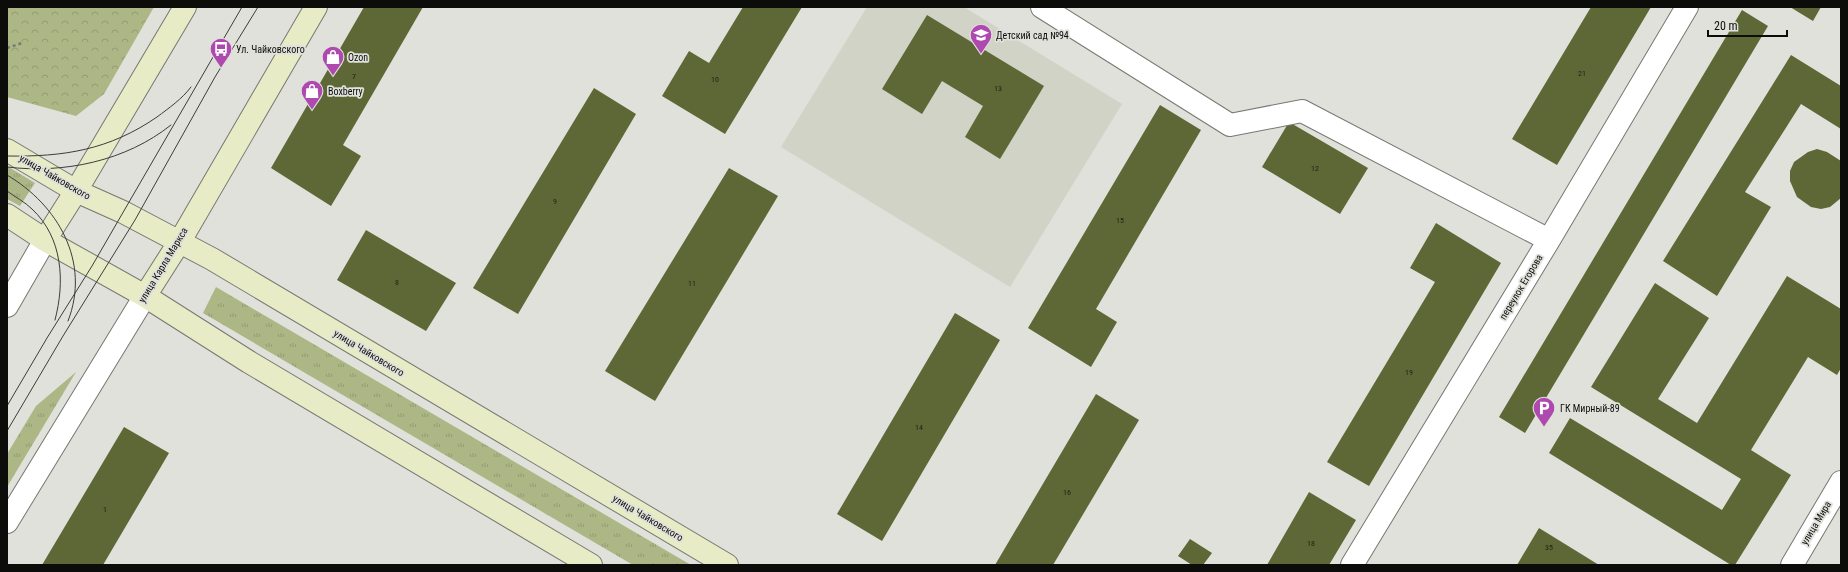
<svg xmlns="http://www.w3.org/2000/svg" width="1848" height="572" font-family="'Roboto Condensed',sans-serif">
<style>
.built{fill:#d0d3c6}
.grass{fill:url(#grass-tufts)}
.park{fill:url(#park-crowns)}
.building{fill:#5e6736}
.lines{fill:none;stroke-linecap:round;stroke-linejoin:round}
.minor-casing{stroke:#777872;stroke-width:24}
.tertiary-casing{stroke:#777872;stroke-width:24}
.secondary-casing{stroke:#777872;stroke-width:24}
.path{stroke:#787a75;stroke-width:2.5;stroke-dasharray:3 3;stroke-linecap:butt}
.minor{stroke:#fff;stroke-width:22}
.tertiary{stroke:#fff;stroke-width:22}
.secondary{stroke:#e7ecc6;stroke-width:22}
.tram{stroke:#3c3d3a;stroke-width:1}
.labels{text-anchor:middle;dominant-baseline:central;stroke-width:3.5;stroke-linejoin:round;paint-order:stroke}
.number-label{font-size:8px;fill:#202416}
.poi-label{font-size:10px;fill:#0c0d0b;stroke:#dfe1da;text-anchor:start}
.street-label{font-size:10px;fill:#0c0d0b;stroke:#dfe1da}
</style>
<defs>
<pattern id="grass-tufts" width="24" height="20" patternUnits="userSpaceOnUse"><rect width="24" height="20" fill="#adb786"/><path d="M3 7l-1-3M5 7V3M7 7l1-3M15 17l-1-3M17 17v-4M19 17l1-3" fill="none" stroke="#949c72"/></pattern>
<pattern id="park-crowns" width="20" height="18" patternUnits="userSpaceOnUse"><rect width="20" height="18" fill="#adb786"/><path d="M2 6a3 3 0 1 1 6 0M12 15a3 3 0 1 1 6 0" fill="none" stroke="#949c72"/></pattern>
</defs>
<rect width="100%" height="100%" fill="#dfe1da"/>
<!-- built -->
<path class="built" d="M867,7H964L1122,104L1010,287L781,147Z"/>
<!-- grass -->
<path class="grass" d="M7,166L35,183L20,206L7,199Z
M216,287L691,565H633L203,313Z
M76,372L7,487V454L36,406Z"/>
<!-- park -->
<path class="park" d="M7,7H154L104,94L76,116L7,97Z"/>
<!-- building -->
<path class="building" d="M364,7H423L343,145L361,156L331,206L271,168Z
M743,7H802L725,134L662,96L689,51L709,63Z
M1591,7H1651L1557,165L1512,139Z
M1790,7H1821L1813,21Z
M1742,10L1768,26L1525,433L1499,417Z
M927,15L1044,86L1000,159L965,137L983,106L942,81L922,114L882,89Z
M1791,55L1841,86V129L1801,104L1745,192L1771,207L1717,296L1663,261Z
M594,88L636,114L518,314L473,288Z
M1160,105L1201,130L1096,309L1117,322L1091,367L1028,328Z
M1289,122L1368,168L1340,214L1262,167Z
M1817,149L1827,152L1841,161V198L1830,207L1821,209L1811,207L1797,197L1790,181V171L1794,162L1808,152Z
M729,168L778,196L655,401L605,371Z
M1436,223L1501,263L1369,486L1327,462L1435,282L1410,268Z
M366,230L456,283L426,331L337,280Z
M1787,276L1841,309V368L1837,375L1808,357L1751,450L1791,475L1735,565H1731L1549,453L1570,418L1722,510L1741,479L1591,387L1655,283L1709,318L1658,399L1697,423Z
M955,313L1000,340L882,541L837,514Z
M1096,394L1139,420L1053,565H995Z
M124,427L169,453L103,565H42Z
M1309,492L1356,520L1329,565H1267Z
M1539,528L1599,565H1517Z
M1190,539L1212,553L1203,565H1192L1178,556Z"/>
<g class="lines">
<!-- minor casing -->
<g class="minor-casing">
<path id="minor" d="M1042,7L1230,125L1302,111L1549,240
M1352,565L1549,240L1687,7
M1792,565L1841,482"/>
</g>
<!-- tertiary casing -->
<g class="tertiary-casing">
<path id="tertiary" d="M7,306L45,240
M7,522L145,296"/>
</g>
<!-- secondary casing -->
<g class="secondary-casing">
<path id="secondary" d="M7,150L76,191L123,212L212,259L727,565
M7,215L45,240L145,296L249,362L591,565
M45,240L76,191L185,7
M145,296L180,241L316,7"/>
</g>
<!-- path -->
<path class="path" d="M7,48L22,43"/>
<!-- minor -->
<use href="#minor" class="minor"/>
<!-- tertiary -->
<use href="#tertiary" class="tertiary"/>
<!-- secondary -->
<use href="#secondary" class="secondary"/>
<!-- tram -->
<path class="tram" d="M7,156C64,157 109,150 157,117C169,108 182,99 191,87
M7,167C64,174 126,161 171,125
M7,175C58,205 91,262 68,321
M7,191C15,197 25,202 32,209C63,238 65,282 55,320
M7,406L47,338L92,266L242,7
M7,431L63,336L135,220L215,77L258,7"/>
</g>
<!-- icons -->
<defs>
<g id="school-pin" transform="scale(1.15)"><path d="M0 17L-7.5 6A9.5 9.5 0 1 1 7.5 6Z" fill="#ae49af" stroke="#dfe1da"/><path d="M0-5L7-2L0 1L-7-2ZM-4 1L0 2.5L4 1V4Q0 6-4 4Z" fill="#fff"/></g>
<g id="bus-pin" transform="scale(1.15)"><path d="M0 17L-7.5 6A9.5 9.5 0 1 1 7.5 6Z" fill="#ae49af" stroke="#dfe1da"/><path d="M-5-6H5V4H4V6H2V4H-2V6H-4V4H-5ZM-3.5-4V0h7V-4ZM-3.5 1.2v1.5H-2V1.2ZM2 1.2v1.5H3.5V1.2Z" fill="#fff"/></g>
<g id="shop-pin" transform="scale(1.15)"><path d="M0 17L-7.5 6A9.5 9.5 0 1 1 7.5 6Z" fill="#ae49af" stroke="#dfe1da"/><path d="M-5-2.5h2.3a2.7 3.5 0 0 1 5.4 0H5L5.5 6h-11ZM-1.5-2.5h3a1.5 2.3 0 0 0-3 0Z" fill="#fff"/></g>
<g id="parking-pin" transform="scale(1.15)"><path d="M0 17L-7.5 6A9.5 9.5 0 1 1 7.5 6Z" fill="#ae49af" stroke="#dfe1da"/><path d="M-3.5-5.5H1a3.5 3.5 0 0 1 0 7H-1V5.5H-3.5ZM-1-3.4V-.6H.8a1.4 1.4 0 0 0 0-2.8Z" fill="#fff"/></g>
</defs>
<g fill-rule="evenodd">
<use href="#school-pin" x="981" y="35"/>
<use href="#bus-pin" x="221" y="49"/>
<use href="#shop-pin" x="333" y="57"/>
<use href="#shop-pin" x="312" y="91"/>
<use href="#parking-pin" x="1544" y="408"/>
</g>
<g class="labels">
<!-- number labels -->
<g class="number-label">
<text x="1582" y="73">21</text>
<text x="354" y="76">7</text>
<text x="715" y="79">10</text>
<text x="998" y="88">13</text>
<text x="1315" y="168">12</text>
<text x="555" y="201">9</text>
<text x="1120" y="220">15</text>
<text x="397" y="282">8</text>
<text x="692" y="283">11</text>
<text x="1409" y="372">19</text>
<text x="919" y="427">14</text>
<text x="1067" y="492">16</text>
<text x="105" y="509">1</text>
<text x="1311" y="543">18</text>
<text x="1549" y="547">35</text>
</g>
<!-- poi labels -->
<g class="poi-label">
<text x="996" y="35">Детский сад №94</text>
<text x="236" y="49">Ул. Чайковского</text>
<text x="348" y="57">Ozon</text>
<text x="328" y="91">Boxberry</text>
<text x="1560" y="408">ГК Мирный-89</text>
</g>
<!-- street labels -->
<g class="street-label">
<text transform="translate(55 177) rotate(30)">улица Чайковского</text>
<text transform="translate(163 265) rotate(-59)">улица Карла Маркса</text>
<text transform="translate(1521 287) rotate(-59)">переулок Егорова</text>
<text transform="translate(369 353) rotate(31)">улица Чайковского</text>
<text transform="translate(648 518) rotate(31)">улица Чайковского</text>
<text transform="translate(1816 523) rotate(-59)">улица Мира</text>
</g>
</g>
<!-- border -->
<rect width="1848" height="572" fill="none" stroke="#0c0d0b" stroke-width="16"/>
<!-- scale -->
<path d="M1708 30v6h79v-6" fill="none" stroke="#0c0d0b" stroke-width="2"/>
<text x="1714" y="30" font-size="12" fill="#0c0d0b" stroke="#dfe1da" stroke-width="3" paint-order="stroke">20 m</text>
</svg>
